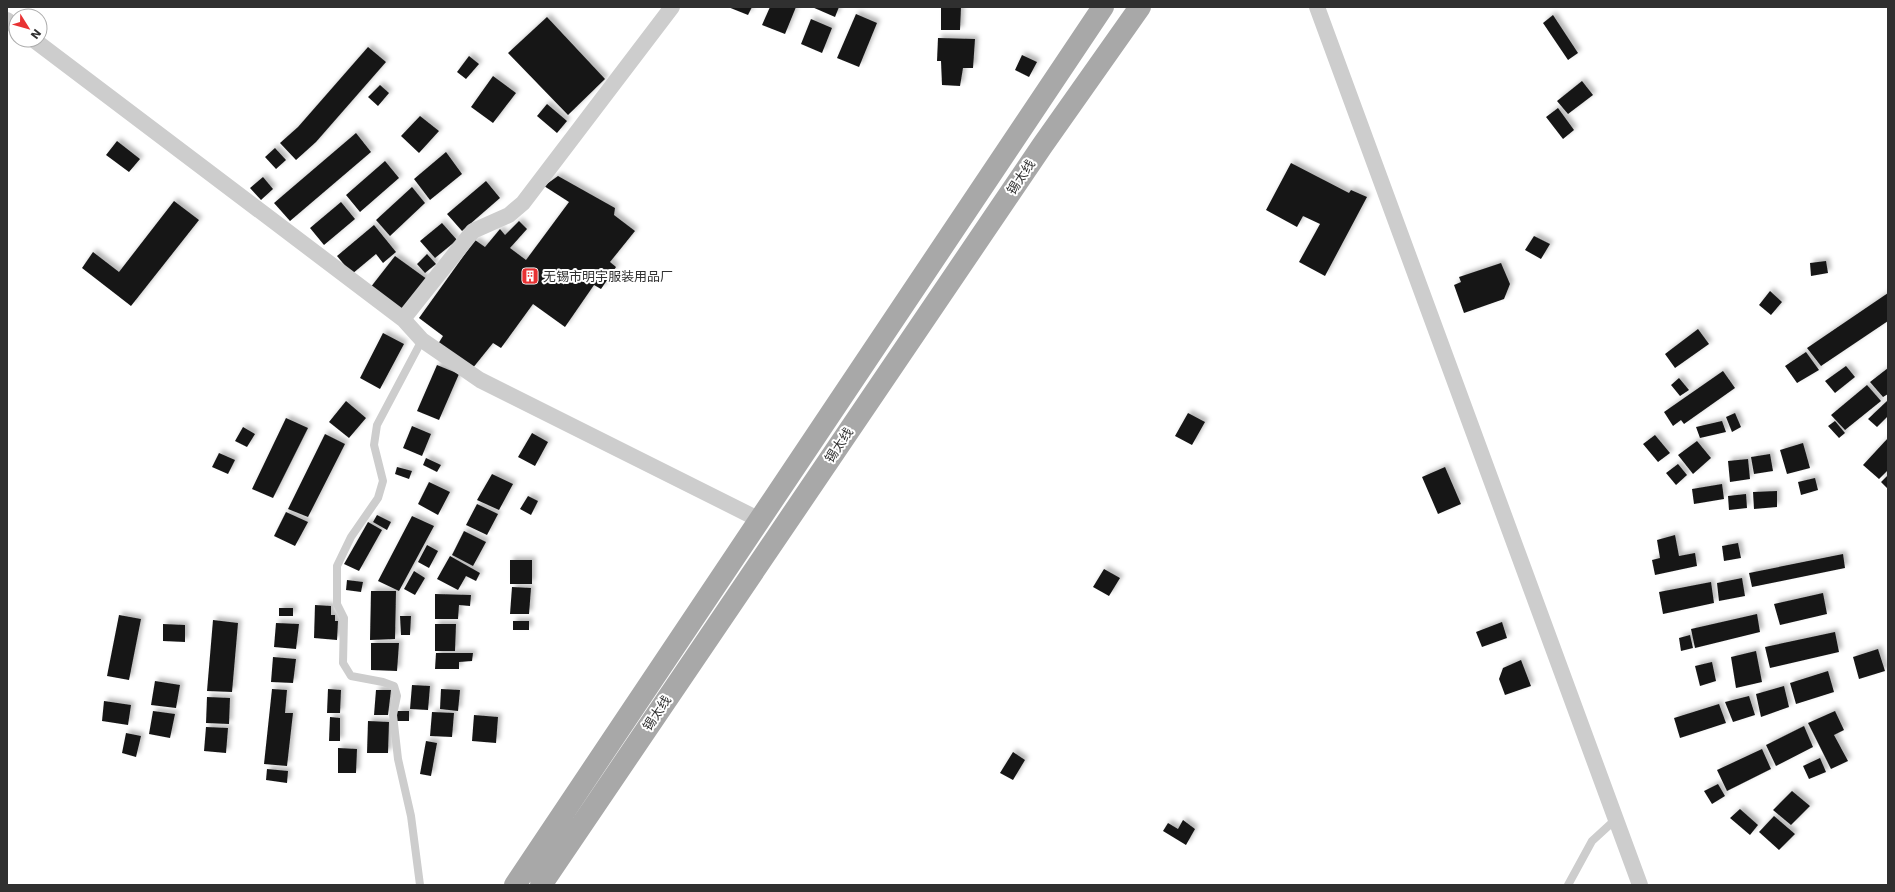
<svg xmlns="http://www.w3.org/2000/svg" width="1895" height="892" font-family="'DejaVu Sans','Noto Sans SC',sans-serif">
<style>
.building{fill:#171717;filter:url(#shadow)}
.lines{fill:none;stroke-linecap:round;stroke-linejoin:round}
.lane{stroke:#cdcdcd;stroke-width:8}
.street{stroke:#cdcdcd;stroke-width:16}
.primary{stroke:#a8a8a8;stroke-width:22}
.labels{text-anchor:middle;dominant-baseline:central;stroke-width:4;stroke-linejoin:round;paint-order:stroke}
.street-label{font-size:13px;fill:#303030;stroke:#fff}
.poi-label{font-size:13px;fill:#303030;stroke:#fff;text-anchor:start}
</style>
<defs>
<filter id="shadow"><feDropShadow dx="3.5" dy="-3.5" stdDeviation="2" flood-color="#0004"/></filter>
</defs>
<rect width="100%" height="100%" fill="#fff"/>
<!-- building -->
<path class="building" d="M728,7H752L748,15Z
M770,7H796L785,34L762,25Z
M812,7H839L835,17Z
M941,7H961L960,30H941Z
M856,14L877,23L859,67L837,58Z
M1553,15L1578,53L1568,60L1543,23Z
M547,17L605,79L568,115L508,53Z
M811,19L832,28L822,53L801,44Z
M938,38L975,39L973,68H963L960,86L942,85L941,61H937Z
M368,47L386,62L316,142L296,160L280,143L298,127Z
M1022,55L1037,62L1029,77L1015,70Z
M469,56L479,64L466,79L457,72Z
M493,76L516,93L493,123L471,107Z
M1582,81L1593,95L1568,114L1557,101Z
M380,85L389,93L378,106L368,97Z
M547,104L567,121L557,133L537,116Z
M1558,108L1574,130L1563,139L1546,117Z
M420,116L439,131L419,153L401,136Z
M356,133L371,152L290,221L274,203Z
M117,141L140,159L129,172L106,155Z
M275,148L286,160L276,169L265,157Z
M446,152L462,174L430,200L414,179Z
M385,161L399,178L360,212L346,195Z
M1291,163L1349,193L1351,190L1367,197L1325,276L1299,262L1320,224L1303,216L1297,227L1266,210Z
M558,176L615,208L614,215L635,231L610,262L616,267L601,289L594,285L565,327L533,304L501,348L493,343L472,369L438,344L443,336L419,318L475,240L485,247L500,229L505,235L519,221L527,229L510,248L526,260L569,202L544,186Z
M263,177L273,189L261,200L250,188Z
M486,181L500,198L462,231L447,214Z
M412,187L425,203L390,236L376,220Z
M174,201L199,220L131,306L82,268L93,252L119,272Z
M341,202L355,219L324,245L310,228Z
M442,223L457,240L435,258L420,241Z
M374,225L396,252L383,263L376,254L352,274L337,256Z
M1534,236L1550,244L1541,259L1525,250Z
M427,254L436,264L425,273L417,264Z
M395,256L431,282L401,311L370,288Z
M1826,261L1828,273L1811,276L1810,263Z
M1501,263L1510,284L1504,299L1464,313L1454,285L1461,282L1459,277Z
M1770,291L1782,302L1771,315L1759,305Z
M1888,293V321L1821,366L1807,348Z
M1698,329L1709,344L1675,368L1665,354Z
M383,333L404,344L380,389L360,378Z
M1806,352L1819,370L1797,383L1785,366Z
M437,365L459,374L439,420L417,411Z
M1846,366L1855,377L1835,393L1825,381Z
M1888,368V394L1883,397L1870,382Z
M1723,371L1735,388L1684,424L1681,420L1673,426L1664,412Z
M1679,378L1689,390L1680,396L1671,385Z
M1867,385L1881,401L1845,430L1831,415Z
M346,401L366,418L349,438L329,422Z
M1887,401L1888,416L1877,427L1868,419Z
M1188,413L1205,422L1192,445L1175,436Z
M1735,413L1741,427L1732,432L1726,417Z
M286,418L308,428L273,498L252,489Z
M1722,421L1726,432L1700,438L1696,427Z
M1835,421L1845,433L1839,438L1828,426Z
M412,426L431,434L422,456L403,448Z
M243,427L255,434L247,447L235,441Z
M532,433L548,442L535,466L518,457Z
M325,434L345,444L308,517L288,509Z
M1655,435L1670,453L1658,462L1643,444Z
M1888,438V470L1879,479L1863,465Z
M1697,441L1711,458L1693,474L1678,455Z
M1803,443L1810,468L1787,474L1780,450Z
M219,453L235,460L228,474L212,467Z
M1770,454L1773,471L1754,474L1751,457Z
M426,458L441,465L437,472L423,465Z
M1748,459L1750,479L1730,482L1728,461Z
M1678,464L1687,475L1676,485L1666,473Z
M397,467L412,471L409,479L395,474Z
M1445,467L1461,504L1438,514L1422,477Z
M492,474L513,484L499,510L477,500Z
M1888,475V489L1881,482Z
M1815,478L1818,490L1801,495L1798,482Z
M429,482L450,492L438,515L418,504Z
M1722,484L1724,499L1694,504L1692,489Z
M1777,491V507L1754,509L1753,492Z
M1746,494L1747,508L1729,510L1728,496Z
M528,496L538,501L531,515L520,509Z
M477,504L498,514L487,535L466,525Z
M286,512L308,522L295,546L274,536Z
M377,515L391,522L387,530L373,522Z
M412,516L434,526L399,591L378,581Z
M368,522L382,530L359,571L344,564Z
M464,531L486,542L473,566L452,555Z
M1675,535L1679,556L1695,553L1697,566L1655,575L1652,560L1660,558L1657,540Z
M1738,543L1741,558L1724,561L1722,546Z
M427,545L438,551L429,568L418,562Z
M1843,554L1845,568L1752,587L1749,573Z
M450,556L480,573L476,581L466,576L458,590L437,579Z
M510,560H532V584H510Z
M1104,569L1120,578L1109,596L1093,587Z
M414,571L425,578L415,595L404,589Z
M1742,578L1745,596L1719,601L1717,583Z
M347,580L363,582L361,592L346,590Z
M1711,582L1714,603L1663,614L1659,592Z
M512,587L531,588L529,614H510Z
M371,591H396L395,639L370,640Z
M1823,593L1827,614L1780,625L1774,604Z
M435,594L471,595L470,606L459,605L458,619H435Z
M315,605L331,606V615H335V621H338L337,640L314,638Z
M279,608H293V616H279Z
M1757,614L1760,632L1695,648L1691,629Z
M119,615L141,619L129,680L107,676Z
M400,616H411L410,635H401Z
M213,620L238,623L232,692L207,691Z
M513,621H529V630H513Z
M1502,622L1507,638L1482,647L1476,632Z
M276,623L299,624L296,649L274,647Z
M163,624L185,625V642L163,641Z
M435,624H456L455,651H435Z
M1835,632L1839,652L1770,668L1765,647Z
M1690,635L1693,648L1681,651L1679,638Z
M371,643H399L397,671L371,670Z
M1878,649L1885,671L1859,679L1853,657Z
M1756,651L1762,682L1736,688L1731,657Z
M436,653H473L472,661L459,662V669H435Z
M273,657L296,659L293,683L271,682Z
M1521,660L1531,686L1505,695L1499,679L1503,668Z
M1712,662L1716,681L1700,686L1695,666Z
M1828,671L1834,692L1796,704L1790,683Z
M155,681L180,685L176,708L151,705Z
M412,685L430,686L428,710L410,709Z
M1784,686L1789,707L1761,717L1756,694Z
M272,689L287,690L285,713H293L287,766L264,764Z
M328,689L341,690L340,713H327Z
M441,689L460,690L458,711L440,709Z
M376,690H391L388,715H374Z
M1749,696L1755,715L1733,722L1725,702Z
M207,697L230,698L229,724L206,723Z
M104,701L131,705L128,725L102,721Z
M1719,704L1726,723L1680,738L1674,718Z
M153,711L175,714L170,738L149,734Z
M397,711H409V721H397Z
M1835,711L1844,730L1834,735L1848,761L1831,769L1808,723Z
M432,712L454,713L452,737L430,736Z
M474,715L498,717L496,743L472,741Z
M330,717L340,718V741H329Z
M368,721L389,722L388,753H367Z
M1804,726L1813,747L1776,766L1766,745Z
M206,727L228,728L226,753L204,751Z
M126,733L141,736L136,757L122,753Z
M426,741L437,743L431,776L420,774Z
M338,748L357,749L356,773H338Z
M1762,749L1771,769L1727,791L1717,770Z
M1013,752L1025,760L1013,780L1000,773Z
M1820,758L1826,772L1809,779L1803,766Z
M267,769L288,771L287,783L266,780Z
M1718,784L1725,796L1712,804L1704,791Z
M1792,791L1810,806L1791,825L1773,810Z
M1740,809L1758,825L1750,835L1730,818Z
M1774,816L1795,834L1779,850L1759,832Z
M1183,820L1195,829L1186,845L1163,831L1168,823L1178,829Z"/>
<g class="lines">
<!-- lane -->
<path class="lane" d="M420,885L411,816L398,759L393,715L397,696L394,686L383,682L351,676L343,663L344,618L337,604V566L351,537L378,498L383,481L374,445L377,425L422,340
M1568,885L1592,841L1616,819"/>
<!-- street -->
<path class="street" d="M1317,7L1640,885
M7,20L16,27
M34,40L403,319L422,340L480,380L760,520
M403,319L473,231L509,215L523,203L672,7"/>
<!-- primary -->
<path class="primary" d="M515,885L1103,7
M541,885L1042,146L1140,7"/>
</g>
<!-- icons -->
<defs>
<g id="building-square" transform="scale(0.9)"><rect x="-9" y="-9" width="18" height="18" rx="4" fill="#e83233" stroke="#fff"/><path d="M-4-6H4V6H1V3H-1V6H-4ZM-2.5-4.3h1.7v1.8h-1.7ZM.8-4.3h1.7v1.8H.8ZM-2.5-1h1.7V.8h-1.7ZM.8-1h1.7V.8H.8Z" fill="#fff"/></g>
</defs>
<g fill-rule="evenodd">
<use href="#building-square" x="530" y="276"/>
</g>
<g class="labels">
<!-- street labels -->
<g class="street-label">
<text transform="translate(1021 177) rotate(-56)">锡太线</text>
<text transform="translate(839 445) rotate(-56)">锡太线</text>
<text transform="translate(657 713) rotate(-56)">锡太线</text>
</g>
<!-- poi labels -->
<g class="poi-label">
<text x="543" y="276">无锡市明宇服装用品厂</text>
</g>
</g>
<!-- border -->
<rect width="1895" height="892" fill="none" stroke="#303030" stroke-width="16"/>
<!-- north arrow -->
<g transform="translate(28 28) rotate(127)"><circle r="19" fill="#ffffff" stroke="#acacac"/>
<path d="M0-3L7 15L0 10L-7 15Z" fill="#e83233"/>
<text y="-6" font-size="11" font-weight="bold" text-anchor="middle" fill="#303030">N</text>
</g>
</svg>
